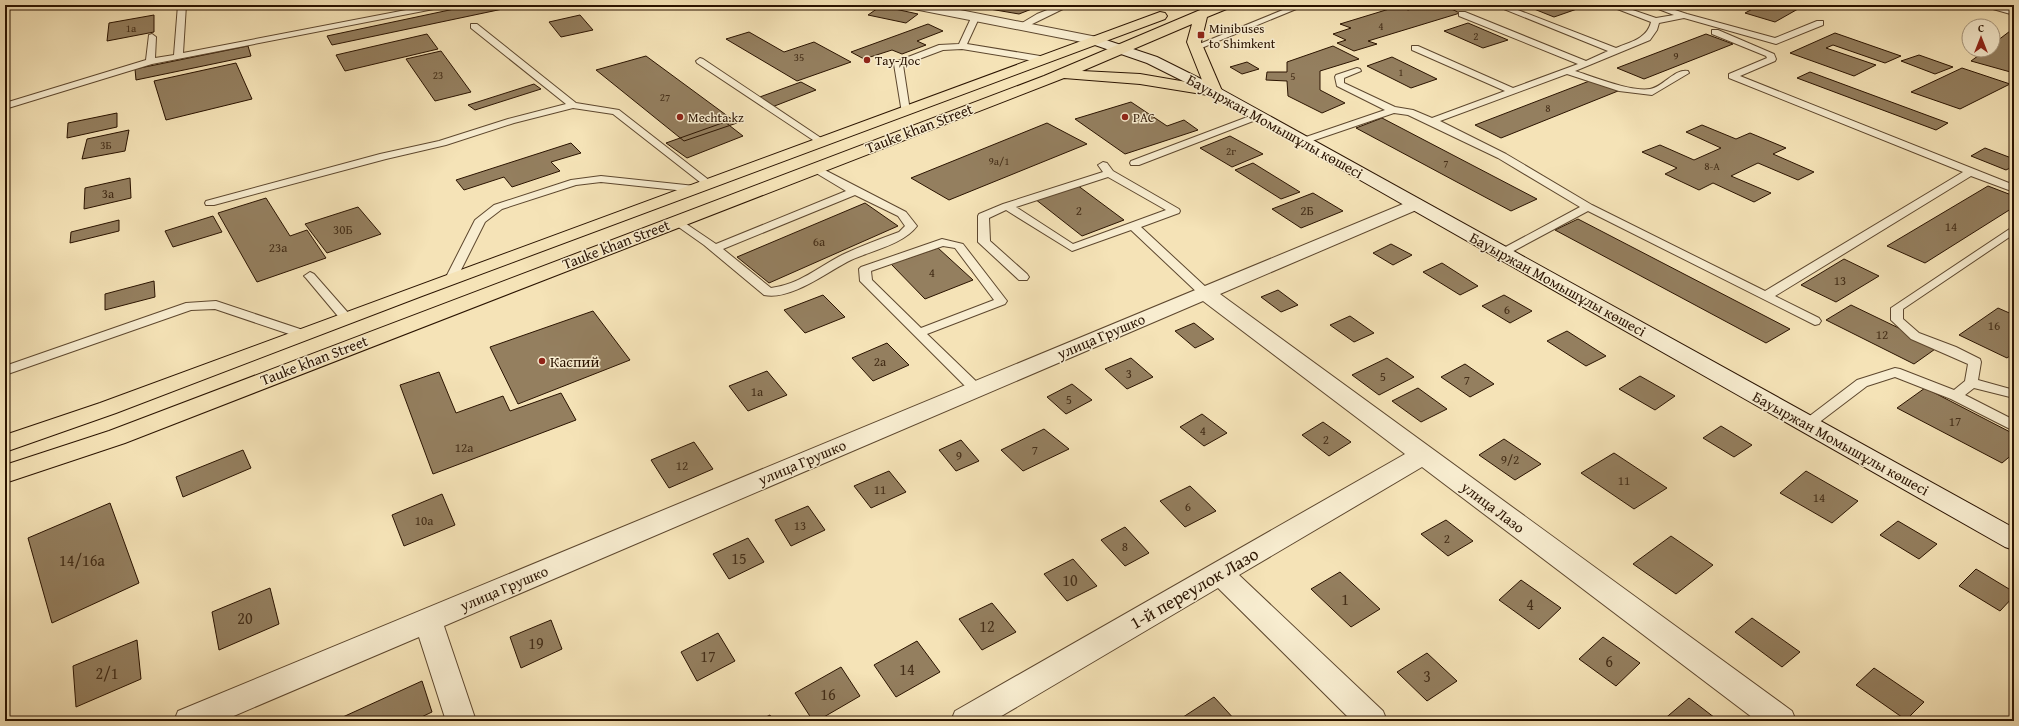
<svg xmlns="http://www.w3.org/2000/svg" width="2019" height="726" font-family="'Gentium Book Plus',serif">
<style>
.building{fill:#947f5f;stroke:#2a1300}
.lines{fill:none;stroke-linecap:round;stroke-linejoin:round}
.lane-casing{stroke:#5d472e;stroke-width:2}
.street-casing{stroke:#5d472e;stroke-width:2}
.secondary-casing{stroke:#2a1300;stroke-width:2}
.primary-casing{stroke:#2a1300;stroke-width:2}
.lane{fill:#f8edd0;fill-rule:evenodd}
.street{fill:#f8edd0;fill-rule:evenodd}
.secondary{fill:#f8edd0;fill-rule:evenodd}
.primary{fill:#f5e3b7;fill-rule:evenodd}
.poi-dot{fill:#8f2418;stroke:#f8edd0;stroke-width:1.5}
.labels{text-anchor:middle;dominant-baseline:central;stroke-width:3;stroke-linejoin:round;paint-order:stroke}
.far-number-label{font-size:11px;fill:#442e18}
.far-poi-label{font-size:13px;fill:#2a1300;stroke:#f8edd0;text-anchor:start}
.number-label{font-size:13px;fill:#442e18}
.street-label{font-size:15px;fill:#2a1300;stroke:#f8edd0}
.poi-label{font-size:15px;fill:#2a1300;stroke:#f8edd0;text-anchor:start}
.near-number-label{font-size:16px;fill:#442e18}
.near-street-label{font-size:18px;fill:#2a1300;stroke:#f8edd0}
</style>
<rect width="100%" height="100%" fill="#f5e3b7"/>
<filter id="stains"><feTurbulence type="fractalNoise" baseFrequency=".005" numOctaves="4"/><feColorMatrix values="0 0 0 0 .2 0 0 0 0 .09 0 0 0 0 .02 0 0 0 .5 -.17"/></filter>
<radialGradient id="worn" r=".72"><stop offset=".6" stop-color="#630" stop-opacity="0"/><stop offset="1" stop-color="#630" stop-opacity=".3"/></radialGradient>
<!-- building -->
<path class="building" d="M74,5H97L73,9Z
M473,5L517,6L332,45L327,36Z
M966,5H1042L1019,14Z
M1409,5H1454L1447,7L1460,13L1368,41L1377,44L1354,51L1337,43L1346,40L1333,34L1351,28L1340,24L1399,6L1408,10L1415,8Z
M1524,5H1565L1577,9L1554,17Z
M1760,5H1805L1775,22L1745,13Z
M881,6L918,14L906,23L868,15Z
M154,15V32L107,41L109,23Z
M580,15L593,30L561,37L549,22Z
M1468,23L1508,40L1483,48L1444,31Z
M928,24L943,31L917,41L926,45L902,54L892,50L864,59L851,52Z
M2014,28V73L1971,61L1986,50H1993V44Z
M749,32L784,52L814,42L851,62L797,81L726,39Z
M1835,33L1901,56L1885,63L1833,45L1826,48L1876,65L1854,76L1790,53Z
M427,34L438,49L345,71L336,55Z
M1706,34L1733,44L1644,79L1617,68Z
M248,46L251,56L136,80L135,69Z
M1333,46L1359,59L1320,71V90L1345,103L1322,113L1288,96L1287,81L1266,80L1267,72H1287V62Z
M441,51L471,92L435,101L406,59Z
M1919,55L1953,67L1935,74L1901,61Z
M646,56L737,123L684,141L596,70Z
M1392,57L1437,79L1411,88L1367,66Z
M1247,62L1259,69L1242,74L1230,67Z
M236,63L252,99L166,120L154,81Z
M1962,68L2010,84L1960,109L1911,92Z
M1810,72L1948,123L1936,130L1797,78Z
M1592,80L1618,91L1501,138L1475,125Z
M801,82L816,90L772,107L757,98Z
M534,84L541,89L475,110L468,105Z
M1131,102L1167,126L1184,120L1198,130L1125,154L1075,119Z
M117,113V127L67,138L68,123Z
M1382,118L1537,199L1511,211L1356,128Z
M725,122L743,136L687,158L666,143Z
M1047,123L1087,144L949,200L911,178Z
M1702,125L1736,139L1750,133L1786,148L1773,154L1814,172L1798,180L1758,163L1731,176L1771,193L1754,202L1713,183L1699,190L1665,174L1677,168L1642,152L1660,145L1694,160L1721,148L1686,132Z
M129,130L125,151L82,159L87,139Z
M1230,136L1263,154L1232,167L1200,148Z
M571,143L581,153L551,162L560,171L512,187L504,177L464,190L456,180Z
M1985,148L2014,159V166L2006,170L1971,156Z
M1253,163L1300,192L1281,199L1235,170Z
M130,178L131,198L84,209L85,188Z
M1077,185L1124,220L1082,236L1035,199Z
M1988,186L2014,196V207L1925,263L1887,246Z
M1313,193L1343,211L1301,228L1272,209Z
M266,198L290,236L307,230L326,258L257,282L218,213Z
M865,203L898,226L769,283L737,257Z
M358,207L381,234L327,253L305,224Z
M213,216L222,232L173,247L165,231Z
M1578,219L1790,329L1766,343L1555,230Z
M119,220V231L70,243L71,232Z
M1391,244L1412,255L1393,265L1373,253Z
M938,248L973,280L925,299L891,264Z
M1844,259L1879,276L1836,302L1801,285Z
M1442,263L1478,286L1460,295L1423,272Z
M154,281L155,297L105,310V294Z
M1278,290L1298,305L1281,312L1261,297Z
M823,295L845,317L805,333L784,310Z
M1504,295L1532,311L1510,323L1482,306Z
M1851,305L1938,347L1914,364L1826,320Z
M1998,308L2014,315V353L2007,358L1959,335Z
M593,311L630,360L518,404L490,347Z
M1350,316L1374,333L1354,342L1330,325Z
M1194,323L1214,339L1195,348L1175,331Z
M1567,331L1606,356L1586,366L1547,341Z
M887,343L909,365L873,381L852,358Z
M1131,358L1153,377L1127,389L1105,369Z
M1387,358L1414,377L1379,395L1352,375Z
M1465,364L1494,384L1470,397L1441,377Z
M767,371L787,395L748,411L729,386Z
M439,372L456,413L503,396L510,411L561,393L576,420L433,474L400,385Z
M1640,376L1675,396L1655,410L1619,389Z
M1072,384L1092,400L1066,414L1047,397Z
M1418,388L1447,409L1421,422L1392,401Z
M1925,388L2014,434V453L2002,463L1897,408Z
M1202,414L1227,433L1204,446L1180,427Z
M1323,422L1351,442L1329,456L1302,435Z
M1721,426L1752,445L1734,457L1703,438Z
M1044,429L1069,449L1023,471L1001,450Z
M1504,439L1541,464L1515,480L1479,455Z
M961,440L979,461L956,471L939,450Z
M694,442L713,469L669,488L651,460Z
M243,450L251,468L183,497L176,477Z
M1614,453L1667,488L1634,509L1581,473Z
M889,471L906,492L871,508L854,486Z
M1806,471L1858,501L1832,523L1780,493Z
M1190,486L1216,511L1185,527L1160,501Z
M442,494L455,525L404,546L392,515Z
M110,503L139,583L52,623L28,538Z
M808,506L825,530L791,546L775,520Z
M1446,520L1473,541L1448,556L1421,534Z
M1898,521L1937,544L1919,559L1880,535Z
M1125,527L1149,553L1125,566L1101,540Z
M1671,536L1713,565L1676,594L1633,564Z
M748,538L764,562L729,579L713,554Z
M1073,559L1097,586L1067,601L1044,574Z
M1976,569L2014,592V596L2000,611L1959,586Z
M1340,572L1380,609L1351,627L1311,589Z
M1521,580L1561,608L1539,629L1499,600Z
M270,588L279,624L219,650L212,612Z
M992,603L1016,632L982,650L959,619Z
M1752,618L1800,652L1782,667L1735,632Z
M551,620L562,649L521,668L510,637Z
M718,633L735,661L697,681L681,652Z
M1603,637L1640,663L1616,686L1579,659Z
M137,640L141,679L76,707L73,666Z
M917,641L940,672L896,697L874,665Z
M1427,653L1457,681L1427,701L1397,672Z
M841,667L860,696L817,721H813L795,693Z
M1874,668L1924,702L1906,720L1856,685Z
M422,681L432,712L413,721H334Z
M1214,697L1236,721H1177Z
M1689,698L1719,721H1662Z
M770,715L773,721H758Z"/>
<g class="lines">
<!-- lane casing -->
<g class="lane-casing">
<path id="lane" d="M178,5H186L183,53L432,5H448L444,7L152,64L5,109V103L146,60L149,35L152,34L156,37L155,58L174,55Z
M1060,5H1071L1024,28L1017,26L1037,14Z
M1295,5H1306L1199,49H1193L1192,47Z
M1494,5H1505L1616,48C1630,42 1647,39 1651,22L1607,5H1618L1656,18L1674,15L1648,5H1660L1687,14L1775,38L1817,21H1823V25L1776,44L1684,18L1659,23L1657,30L1650,40L1575,71C1594,77 1631,92 1650,89C1663,87 1675,68 1688,71L1689,73L1652,95L1619,91L1567,74L1440,121L1506,154L1592,205L1765,291L1963,172L1729,78V74L1767,58L1766,56L1712,34V30H1718L1774,54L1776,59L1775,61L1740,76L2014,185V192L1971,176L1775,296L1819,318L1821,321L1819,324L1815,325L1588,211L1506,255H1498L1496,253L1498,251L1580,207L1498,158L1408,115L1394,113L1306,143H1300L1298,141L1300,139L1385,110L1337,86L1335,77L1336,75L1357,68L1360,69L1361,71L1344,78V83L1395,107L1413,110L1432,118L1505,91L1412,50V46H1418L1513,88L1578,64L1459,16V12H1465L1586,61L1608,51Z
M1979,5H1992L2014,11V15Z
M972,16L979,18L967,44L1040,56L1044,59L1040,62L962,49L943,50L903,65L910,111L905,114L902,113L894,64L895,62L939,45L959,44Z
M471,24H477L576,103L619,110L714,184L713,186H705L613,114L573,108L514,123L446,145L386,159L214,205H206L205,203L206,201L380,154L439,141L508,119L566,104L471,28Z
M700,58L703,59L827,142L822,145L819,144L697,63L696,61Z
M1258,113L1261,114V118L1139,165H1131L1130,163L1131,161Z
M1103,162L1107,163L1113,171L1179,209L1180,211L1179,213L1141,227L1209,290L1211,293L1209,296H1201L1131,230L1072,251L1006,210L989,218L990,241L1027,274L1029,277L1027,280H1019L978,242V216L979,214L1003,204L1103,172L1098,165ZM1108,177L1166,210L1073,244L1016,207Z
M815,165L906,212L917,226C904,244 871,251 851,260C828,271 791,301 764,295L704,245L670,221L675,218L679,219L716,244L846,191L811,170L810,168L811,166ZM855,195L898,216L905,226L899,232C880,239 861,246 842,255C817,268 800,284 771,288L723,249Z
M601,176L695,186L700,189L695,192L601,182L576,185L502,209L485,222L455,282H447L445,279L475,220L494,205L571,180Z
M2014,226V234L1903,309V319L1919,333L1956,347L1980,359L1981,362L1978,380L2014,390V398L1974,388L1965,395L2014,420V431L1951,399L1895,377L1867,386L1813,427H1803L1801,424L1803,421L1857,380L1895,368L1900,369L1954,390L1965,381L1968,364L1911,339L1891,320V308Z
M942,239L963,244L1007,301L1005,304L927,334L981,386L983,389L981,392H971L860,281L859,269L861,267ZM943,246L955,248L994,300L921,328L872,280L871,271Z
M310,272L314,274L350,315L352,318L350,321H342L306,278L304,276Z
M216,301L306,331L308,334L302,338L298,337L215,309L191,310L5,375V366L186,303Z"/>
</g>
<!-- street casing -->
<g class="street-casing">
<path id="street" d="M907,5H935L1097,37L1102,38L1104,41L1102,44L1097,45L914,9L909,8Z
M1415,199L1421,200L1424,204L1421,208L1220,294L1792,711L1796,721H1757L1422,467L1239,575L1383,711L1387,721H1352L1218,588L993,721H951L955,711L1405,454L1203,301L444,626L476,721H446L419,637L222,721H174L178,711Z"/>
</g>
<!-- secondary casing -->
<g class="secondary-casing">
<path id="secondary" d="M1097,37L1157,57L1219,88L2014,528V550L2005,547L1209,94L1147,63L1092,44L1090,41L1092,38Z"/>
</g>
<!-- primary casing -->
<g class="primary-casing">
<path id="primary" d="M1212,5H1231L1229,8L1207,17L1201,42L1222,91L1219,94L1214,96L1140,84L1064,78L125,443L5,483V465L109,431L1044,76ZM1192,24L1187,42L1204,85L1140,74L1082,71Z
M1160,12L1165,13L1167,16L1165,19L422,296L116,413L5,452V435L100,403Z"/>
</g>
<!-- lane -->
<use href="#lane" class="lane"/>
<!-- street -->
<use href="#street" class="street"/>
<!-- secondary -->
<use href="#secondary" class="secondary"/>
<!-- primary -->
<use href="#primary" class="primary"/>
</g>
<!-- markers -->
<g class="poi-dot">
<rect x="1197" y="31" width="8" height="8" rx="2"/>
<circle cx="867" cy="60" r="4"/>
<circle cx="680" cy="117" r="4"/>
<circle cx="1125" cy="117" r="4"/>
<circle cx="542" cy="361" r="4"/>
</g>
<g class="labels">
<!-- far-number labels -->
<g class="far-number-label">
<text x="1381" y="26">4</text>
<text x="131" y="28">1а</text>
<text x="1476" y="36">2</text>
<text x="1676" y="56">9</text>
<text x="799" y="57">35</text>
<text x="1401" y="72">1</text>
<text x="438" y="75">23</text>
<text x="1293" y="76">5</text>
<text x="665" y="97">27</text>
<text x="1548" y="108">8</text>
<text x="106" y="145">3Б</text>
<text x="1231" y="151">2г</text>
<text x="999" y="161">9а/1</text>
<text x="1446" y="163">7</text>
<text x="1712" y="166">8-А</text>
</g>
<!-- far-poi labels -->
<g class="far-poi-label">
<text x="1209" y="28">Minibuses<tspan x="1209" dy="15">to Shimkent</tspan></text>
<text x="875" y="60">Тау-Дос</text>
<text x="688" y="117">Mechta.kz</text>
<text x="1133" y="117">РАС</text>
</g>
<!-- number labels -->
<g class="number-label">
<text x="108" y="193">3а</text>
<text x="1079" y="210">2</text>
<text x="1307" y="210">2Б</text>
<text x="1951" y="226">14</text>
<text x="343" y="229">30Б</text>
<text x="819" y="241">6а</text>
<text x="278" y="247">23а</text>
<text x="932" y="272">4</text>
<text x="1840" y="280">13</text>
<text x="1507" y="309">6</text>
<text x="1994" y="325">16</text>
<text x="1882" y="334">12</text>
<text x="880" y="361">2а</text>
<text x="1129" y="373">3</text>
<text x="1383" y="376">5</text>
<text x="1467" y="380">7</text>
<text x="757" y="391">1а</text>
<text x="1069" y="399">5</text>
<text x="1955" y="421">17</text>
<text x="1203" y="430">4</text>
<text x="1326" y="439">2</text>
<text x="464" y="447">12а</text>
<text x="1035" y="450">7</text>
<text x="959" y="455">9</text>
<text x="1510" y="459">9/2</text>
<text x="682" y="465">12</text>
<text x="1624" y="480">11</text>
<text x="880" y="489">11</text>
<text x="1819" y="497">14</text>
<text x="1188" y="506">6</text>
<text x="424" y="520">10а</text>
<text x="800" y="525">13</text>
<text x="1447" y="538">2</text>
<text x="1125" y="546">8</text>
</g>
<!-- street labels -->
<g class="street-label">
<text transform="translate(1275 126) rotate(29)">Бауыржан Момышұлы көшесі</text>
<text transform="translate(919 128) rotate(-21)">Tauke khan Street</text>
<text transform="translate(616 244) rotate(-21)">Tauke khan Street</text>
<text transform="translate(1558 284) rotate(29)">Бауыржан Момышұлы көшесі</text>
<text transform="translate(1101 336) rotate(-23)">улица Грушко</text>
<text transform="translate(314 360) rotate(-21)">Tauke khan Street</text>
<text transform="translate(1841 443) rotate(29)">Бауыржан Момышұлы көшесі</text>
<text transform="translate(802 462) rotate(-23)">улица Грушко</text>
<text transform="translate(1493 507) rotate(37)">улица Лазо</text>
<text transform="translate(504 588) rotate(-23)">улица Грушко</text>
</g>
<!-- poi labels -->
<g class="poi-label">
<text x="550" y="361">Каспий</text>
</g>
<!-- near-number labels -->
<g class="near-number-label">
<text x="739" y="558">15</text>
<text x="82" y="560">14/16а</text>
<text x="1070" y="580">10</text>
<text x="1345" y="599">1</text>
<text x="1530" y="604">4</text>
<text x="245" y="618">20</text>
<text x="987" y="626">12</text>
<text x="536" y="643">19</text>
<text x="708" y="656">17</text>
<text x="1609" y="661">6</text>
<text x="907" y="669">14</text>
<text x="107" y="673">2/1</text>
<text x="1427" y="676">3</text>
<text x="828" y="694">16</text>
</g>
<!-- near-street labels -->
<g class="near-street-label">
<text transform="translate(1194 588) rotate(-30)">1-й переулок Лазо</text>
</g>
</g>
<!-- margin -->
<rect width="2019" height="726" fill="none" stroke="#f5e3b7" stroke-width="20"/>
<rect x="6" y="6" width="2007" height="714" fill="none" stroke="#2a1300" stroke-width="2"/>
<rect x="10" y="10" width="1999" height="706" fill="none" stroke="#2a1300"/>
<!-- north arrow -->
<g transform="translate(1981 38)"><circle r="19" fill="#f8edd0" stroke="#a6967d"/>
<path d="M0-3L7 15L0 10L-7 15Z" fill="#8f2418"/>
<text y="-6" font-size="11" font-weight="bold" text-anchor="middle" fill="#2a1300">С</text>
</g>
<rect width="100%" height="100%" filter="url(#stains)"/>
<rect width="100%" height="100%" fill="url(#worn)"/>
</svg>
